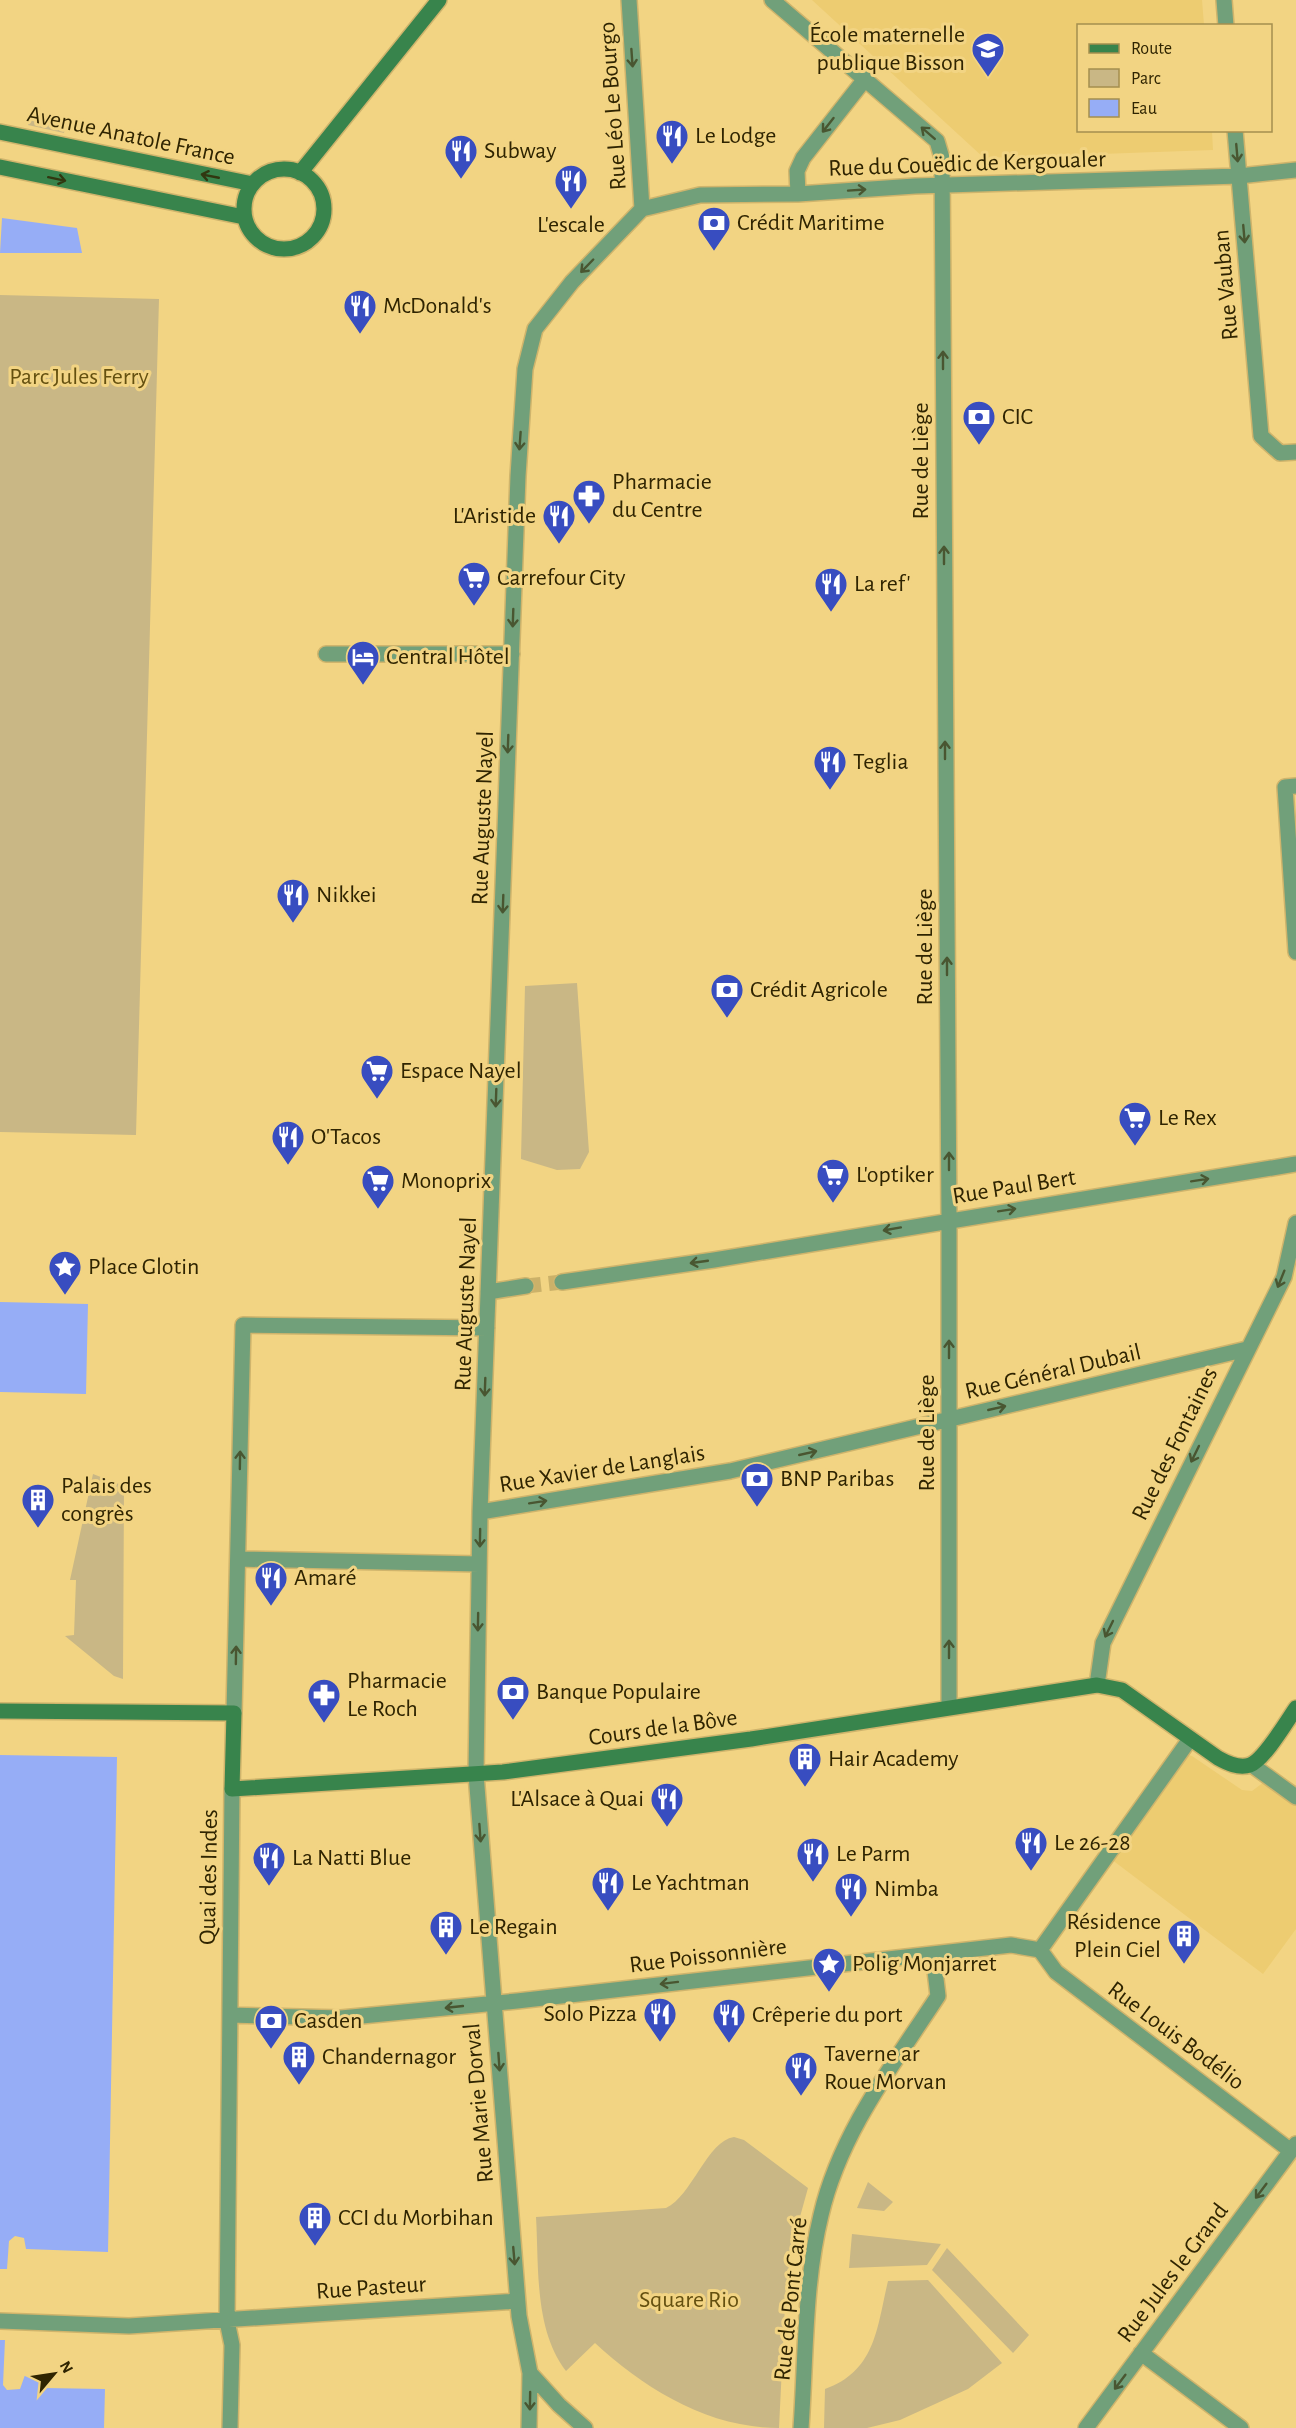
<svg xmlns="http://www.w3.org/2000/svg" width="1296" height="2428" font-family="'Alegreya Sans',sans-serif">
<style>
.built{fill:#edcc71}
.green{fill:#c9b785}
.water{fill:#96adf6}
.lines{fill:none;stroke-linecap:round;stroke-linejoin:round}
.street-tunnel{stroke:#cbb169;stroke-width:15;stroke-dasharray:15 8;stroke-linecap:butt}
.street-casing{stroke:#cfb46c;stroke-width:18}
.secondary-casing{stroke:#cfb46c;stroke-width:18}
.street{stroke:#71a07a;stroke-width:15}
.secondary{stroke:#38844c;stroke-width:15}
.oneway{stroke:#495631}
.oneway2{stroke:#313710}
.labels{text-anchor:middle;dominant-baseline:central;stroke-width:6;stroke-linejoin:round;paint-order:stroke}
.poi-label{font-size:24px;fill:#2f2401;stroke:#f2d483;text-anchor:start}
.street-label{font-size:24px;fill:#2f2401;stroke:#f2d483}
.park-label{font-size:24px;fill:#645010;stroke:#f2d483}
</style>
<rect width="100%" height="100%" fill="#f2d483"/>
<!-- built -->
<path class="built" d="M812,0H1202L1204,25L1078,26V130L1212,131L1213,150L984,158Z
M1185,1754L1192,1756L1242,1790L1252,1791L1264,1782L1296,1806V1929L1263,1974L1107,1856Z"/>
<!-- green -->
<path class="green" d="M30,115L66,123L64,133L28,125Z
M0,295L159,299L136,1135L0,1132Z
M577,983L589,1152L580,1169L557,1170L521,1159L525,986Z
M93,1474L124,1486L123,1679L114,1676L65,1636L74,1635L76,1580H70Z
M734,2137L744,2140L808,2188L793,2242L786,2285L779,2428C708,2428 645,2389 595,2343L566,2371C534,2329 539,2267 536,2217L666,2208C692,2196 707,2141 734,2137Z
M868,2182L893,2202L884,2211L857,2208Z
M852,2234L941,2244L927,2265L849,2268Z
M947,2248L1029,2335L1013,2353L932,2270Z
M928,2280L1002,2363L968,2389L900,2420L867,2428H824L825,2389C876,2371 877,2327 888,2281Z"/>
<!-- water -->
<path class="water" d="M2,218L77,228L82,253H0Z
M0,1302L88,1304L86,1394L0,1392Z
M0,1755L117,1757L108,2252L26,2249L24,2238L15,2236L9,2241L7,2269H0Z
M0,2340H5L3,2385L7,2390L20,2389L25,2375L44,2377V2388L105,2389L104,2428H0Z"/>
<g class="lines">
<!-- street-tunnel -->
<path class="street-tunnel" d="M526,1286L562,1282"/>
<!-- street casing -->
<g class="street-casing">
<path id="street" d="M629,0L642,209
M772,0L937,141L942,158L949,1220V1707
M1224,0L1226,26
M1235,130L1261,436L1280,453L1296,452
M798,194L797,171L803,158L865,79
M642,209L700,195L798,194L915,186L1239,176L1296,170
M326,654H512
M1296,786L1285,787L1296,952
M562,1282L714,1260L1296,1164
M488,1292L526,1286
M480,1512L730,1471L1247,1349
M238,1559L479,1564
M1097,1685L1103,1643L1284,1277L1296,1223
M234,1713L243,1325L487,1328
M1252,1765L1296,1797
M1040,1950L1056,1972L1291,2151
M1040,1950L1190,1739
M230,2015L341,2018L517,2001L1011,1945L1040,1950
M0,2321L129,2326L517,2301
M1141,2353L1241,2428
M530,2373L559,2405L585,2428
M230,2428L232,2345L227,2321L232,1789
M529,2428L530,2373L519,2316L476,1774L480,1512L518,476L525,369L535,329L572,282L642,209
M801,2428C806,2358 804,2284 821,2215C840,2133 893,2065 938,1996L933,1954
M1086,2428L1296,2144"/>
</g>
<!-- secondary casing -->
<g class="secondary-casing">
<path id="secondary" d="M0,132L253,184
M0,167L244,217
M244 209a40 40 0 1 1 80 0a40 40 0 1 1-80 0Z
M300,173L439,0
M0,1711L234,1713L232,1789L503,1772L751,1739L1097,1685L1122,1690L1218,1758C1227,1763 1239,1769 1250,1765C1264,1760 1287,1721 1296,1708"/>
</g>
<!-- street -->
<use href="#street" class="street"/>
<!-- secondary -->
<use href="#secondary" class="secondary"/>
</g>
<!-- one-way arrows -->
<defs><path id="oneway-shaft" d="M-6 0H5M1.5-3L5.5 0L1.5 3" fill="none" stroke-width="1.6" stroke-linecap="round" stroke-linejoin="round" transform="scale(1.5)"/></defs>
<g class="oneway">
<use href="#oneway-shaft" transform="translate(632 58) rotate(86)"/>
<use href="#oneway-shaft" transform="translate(828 125) rotate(128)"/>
<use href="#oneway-shaft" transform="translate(928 133) rotate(-139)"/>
<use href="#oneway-shaft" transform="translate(1237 153) rotate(85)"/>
<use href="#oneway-shaft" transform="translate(857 190) rotate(-4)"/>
<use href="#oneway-shaft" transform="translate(1244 234) rotate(85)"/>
<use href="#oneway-shaft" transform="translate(587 266) rotate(134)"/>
<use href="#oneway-shaft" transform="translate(943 360) rotate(-90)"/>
<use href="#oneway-shaft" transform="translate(520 441) rotate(94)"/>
<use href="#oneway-shaft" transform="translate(944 555) rotate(-90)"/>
<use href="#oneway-shaft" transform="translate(513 618) rotate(92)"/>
<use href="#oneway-shaft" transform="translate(508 744) rotate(92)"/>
<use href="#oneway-shaft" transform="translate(945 750) rotate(-90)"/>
<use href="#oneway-shaft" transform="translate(503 904) rotate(92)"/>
<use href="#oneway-shaft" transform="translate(947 966) rotate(-90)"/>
<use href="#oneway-shaft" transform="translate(496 1098) rotate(92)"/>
<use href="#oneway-shaft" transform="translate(949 1161) rotate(-90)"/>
<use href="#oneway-shaft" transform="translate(1200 1180) rotate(-9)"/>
<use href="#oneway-shaft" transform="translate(1007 1210) rotate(-9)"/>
<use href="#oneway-shaft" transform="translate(892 1229) rotate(170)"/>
<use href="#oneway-shaft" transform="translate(699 1262) rotate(172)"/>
<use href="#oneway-shaft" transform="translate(1281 1279) rotate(112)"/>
<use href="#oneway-shaft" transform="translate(949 1349) rotate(-90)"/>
<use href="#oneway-shaft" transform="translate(485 1387) rotate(92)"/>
<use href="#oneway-shaft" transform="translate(997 1408) rotate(-13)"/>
<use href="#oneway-shaft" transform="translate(808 1453) rotate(-13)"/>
<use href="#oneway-shaft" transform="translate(1195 1454) rotate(116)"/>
<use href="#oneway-shaft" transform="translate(240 1460) rotate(-89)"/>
<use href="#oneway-shaft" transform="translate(538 1502) rotate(-9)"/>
<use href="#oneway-shaft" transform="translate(480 1538) rotate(91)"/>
<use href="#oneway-shaft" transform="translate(478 1622) rotate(91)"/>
<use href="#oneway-shaft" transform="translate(1109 1629) rotate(116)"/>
<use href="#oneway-shaft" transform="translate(949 1649) rotate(-90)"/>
<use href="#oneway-shaft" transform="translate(236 1655) rotate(-89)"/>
<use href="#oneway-shaft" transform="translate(480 1833) rotate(86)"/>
<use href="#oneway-shaft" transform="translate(669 1983) rotate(173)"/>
<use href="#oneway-shaft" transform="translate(454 2007) rotate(174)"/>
<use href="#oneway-shaft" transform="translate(499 2062) rotate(86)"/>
<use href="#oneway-shaft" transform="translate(1261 2191) rotate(127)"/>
<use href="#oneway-shaft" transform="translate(514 2256) rotate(85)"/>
<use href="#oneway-shaft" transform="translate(1120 2382) rotate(127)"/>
<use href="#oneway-shaft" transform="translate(530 2401) rotate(91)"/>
</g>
<g class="oneway2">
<use href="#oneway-shaft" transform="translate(210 176) rotate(-169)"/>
<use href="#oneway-shaft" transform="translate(57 179) rotate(12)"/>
</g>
<!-- icons -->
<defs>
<g id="school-pin" transform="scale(1.725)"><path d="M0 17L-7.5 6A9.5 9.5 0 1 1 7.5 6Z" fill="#384dc0" stroke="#f2d483"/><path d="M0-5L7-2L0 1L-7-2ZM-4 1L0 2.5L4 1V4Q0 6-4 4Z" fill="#fff"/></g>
<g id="restaurant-pin" transform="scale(1.725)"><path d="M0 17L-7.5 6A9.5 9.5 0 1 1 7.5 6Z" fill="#384dc0" stroke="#f2d483"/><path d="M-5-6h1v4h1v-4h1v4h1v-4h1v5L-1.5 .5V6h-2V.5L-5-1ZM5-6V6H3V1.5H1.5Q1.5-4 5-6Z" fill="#fff"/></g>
<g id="bank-pin" transform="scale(1.725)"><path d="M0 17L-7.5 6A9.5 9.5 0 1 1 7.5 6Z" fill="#384dc0" stroke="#f2d483"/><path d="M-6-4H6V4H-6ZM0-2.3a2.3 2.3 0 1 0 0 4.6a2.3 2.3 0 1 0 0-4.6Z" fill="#fff"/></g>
<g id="pharmacy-pin" transform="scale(1.725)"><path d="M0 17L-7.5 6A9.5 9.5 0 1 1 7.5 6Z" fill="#384dc0" stroke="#f2d483"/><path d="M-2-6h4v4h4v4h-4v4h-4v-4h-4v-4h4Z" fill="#fff"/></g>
<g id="supermarket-pin" transform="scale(1.725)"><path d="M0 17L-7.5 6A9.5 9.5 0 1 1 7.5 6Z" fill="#384dc0" stroke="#f2d483"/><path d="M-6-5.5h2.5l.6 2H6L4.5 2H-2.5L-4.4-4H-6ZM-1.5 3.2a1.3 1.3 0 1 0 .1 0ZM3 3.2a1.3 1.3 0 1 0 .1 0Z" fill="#fff"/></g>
<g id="hotel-pin" transform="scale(1.725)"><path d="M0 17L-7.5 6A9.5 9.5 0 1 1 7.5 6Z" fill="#384dc0" stroke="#f2d483"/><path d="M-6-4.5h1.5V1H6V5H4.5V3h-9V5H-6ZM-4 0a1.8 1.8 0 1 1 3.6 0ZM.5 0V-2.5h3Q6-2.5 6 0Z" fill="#fff"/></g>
<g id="sight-pin" transform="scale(1.725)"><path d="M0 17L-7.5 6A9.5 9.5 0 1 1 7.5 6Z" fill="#384dc0" stroke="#f2d483"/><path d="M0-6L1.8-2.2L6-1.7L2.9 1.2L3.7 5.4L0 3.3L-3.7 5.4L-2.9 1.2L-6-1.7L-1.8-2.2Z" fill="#fff"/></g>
<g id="building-pin" transform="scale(1.725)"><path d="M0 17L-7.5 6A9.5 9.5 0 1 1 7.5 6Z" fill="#384dc0" stroke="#f2d483"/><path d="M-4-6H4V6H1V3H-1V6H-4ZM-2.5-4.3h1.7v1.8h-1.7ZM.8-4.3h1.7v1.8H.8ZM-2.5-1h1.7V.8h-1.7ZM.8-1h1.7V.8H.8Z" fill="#fff"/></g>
</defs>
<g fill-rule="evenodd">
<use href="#school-pin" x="988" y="49"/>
<use href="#restaurant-pin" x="672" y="136"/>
<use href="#restaurant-pin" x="461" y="151"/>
<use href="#restaurant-pin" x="571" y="181"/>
<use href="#bank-pin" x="714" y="223"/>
<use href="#restaurant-pin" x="360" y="306"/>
<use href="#bank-pin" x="979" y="417"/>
<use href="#pharmacy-pin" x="589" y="496"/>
<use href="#restaurant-pin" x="559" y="516"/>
<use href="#supermarket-pin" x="474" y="578"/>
<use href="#restaurant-pin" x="831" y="584"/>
<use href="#hotel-pin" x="363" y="657"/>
<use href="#restaurant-pin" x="830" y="762"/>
<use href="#restaurant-pin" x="293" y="895"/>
<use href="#bank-pin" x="727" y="990"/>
<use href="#supermarket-pin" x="377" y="1071"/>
<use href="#supermarket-pin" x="1135" y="1118"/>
<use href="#restaurant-pin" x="288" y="1137"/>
<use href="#supermarket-pin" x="833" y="1175"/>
<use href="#supermarket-pin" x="378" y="1181"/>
<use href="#sight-pin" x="65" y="1267"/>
<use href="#bank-pin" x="757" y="1479"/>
<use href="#building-pin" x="38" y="1500"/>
<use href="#restaurant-pin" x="271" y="1578"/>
<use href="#bank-pin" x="513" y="1692"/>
<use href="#pharmacy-pin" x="324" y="1695"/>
<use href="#building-pin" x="805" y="1759"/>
<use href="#restaurant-pin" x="667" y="1799"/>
<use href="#restaurant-pin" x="1031" y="1843"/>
<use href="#restaurant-pin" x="813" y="1854"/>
<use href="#restaurant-pin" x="269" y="1858"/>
<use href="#restaurant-pin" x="608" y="1883"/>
<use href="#restaurant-pin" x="851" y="1889"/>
<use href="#building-pin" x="446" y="1927"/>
<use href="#building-pin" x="1184" y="1936"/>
<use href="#sight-pin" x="829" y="1964"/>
<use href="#restaurant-pin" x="660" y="2014"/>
<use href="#restaurant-pin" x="729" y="2015"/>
<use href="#bank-pin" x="271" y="2021"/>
<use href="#building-pin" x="299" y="2057"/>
<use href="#restaurant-pin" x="801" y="2068"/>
<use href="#building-pin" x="315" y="2218"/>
</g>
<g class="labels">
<!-- poi labels -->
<g class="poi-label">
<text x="965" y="35" text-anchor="end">École maternelle<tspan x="965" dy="28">publique Bisson</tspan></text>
<text x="695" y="136">Le Lodge</text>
<text x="484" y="151">Subway</text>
<text x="737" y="223">Crédit Maritime</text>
<text x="571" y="225" text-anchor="middle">L'escale</text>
<text x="383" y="306">McDonald's</text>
<text x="1002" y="417">CIC</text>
<text x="612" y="482">Pharmacie<tspan x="612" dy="28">du Centre</tspan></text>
<text x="536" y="516" text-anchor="end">L'Aristide</text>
<text x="497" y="578">Carrefour City</text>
<text x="854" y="584">La ref'</text>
<text x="386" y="657">Central Hôtel</text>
<text x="853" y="762">Teglia</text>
<text x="316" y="895">Nikkei</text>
<text x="750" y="990">Crédit Agricole</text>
<text x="400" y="1071">Espace Nayel</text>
<text x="1158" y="1118">Le Rex</text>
<text x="311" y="1137">O'Tacos</text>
<text x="856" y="1175">L'optiker</text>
<text x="401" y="1181">Monoprix</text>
<text x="88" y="1267">Place Glotin</text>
<text x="780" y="1479">BNP Paribas</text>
<text x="61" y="1486">Palais des<tspan x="61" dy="28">congrès</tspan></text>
<text x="294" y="1578">Amaré</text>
<text x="347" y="1681">Pharmacie<tspan x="347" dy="28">Le Roch</tspan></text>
<text x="536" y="1692">Banque Populaire</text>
<text x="828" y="1759">Hair Academy</text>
<text x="644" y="1799" text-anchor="end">L'Alsace à Quai</text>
<text x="1054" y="1843">Le 26-28</text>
<text x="836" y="1854">Le Parm</text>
<text x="292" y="1858">La Natti Blue</text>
<text x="631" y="1883">Le Yachtman</text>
<text x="874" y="1889">Nimba</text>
<text x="1161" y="1922" text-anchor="end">Résidence<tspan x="1161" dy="28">Plein Ciel</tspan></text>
<text x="469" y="1927">Le Regain</text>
<text x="852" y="1964">Polig Monjarret</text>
<text x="637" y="2014" text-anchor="end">Solo Pizza</text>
<text x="752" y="2015">Crêperie du port</text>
<text x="294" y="2021">Casden</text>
<text x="824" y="2054">Taverne ar<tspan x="824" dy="28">Roue Morvan</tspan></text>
<text x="322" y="2057">Chandernagor</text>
<text x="338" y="2218">CCI du Morbihan</text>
</g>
<!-- street labels -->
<g class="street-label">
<text transform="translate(613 106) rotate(-94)">Rue Léo Le Bourgo</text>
<text transform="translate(131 136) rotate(12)">Avenue Anatole France</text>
<text transform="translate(967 164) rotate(-2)">Rue du Couëdic de Kergoualer</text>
<text transform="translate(1226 285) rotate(-95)">Rue Vauban</text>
<text transform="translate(921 461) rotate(-90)">Rue de Liège</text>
<text transform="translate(483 818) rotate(-88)">Rue Auguste Nayel</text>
<text transform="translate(925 947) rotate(-90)">Rue de Liège</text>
<text transform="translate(1014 1187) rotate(-9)">Rue Paul Bert</text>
<text transform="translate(466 1304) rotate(-88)">Rue Auguste Nayel</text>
<text transform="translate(1053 1372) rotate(-13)">Rue Général Dubail</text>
<text transform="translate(927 1433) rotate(-90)">Rue de Liège</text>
<text transform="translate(1175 1444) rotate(-64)">Rue des Fontaines</text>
<text transform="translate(602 1469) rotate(-9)">Rue Xavier de Langlais</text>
<text transform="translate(663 1728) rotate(-8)">Cours de la Bôve</text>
<text transform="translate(209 1877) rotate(-89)">Quai des Indes</text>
<text transform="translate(708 1956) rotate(-7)">Rue Poissonnière</text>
<text transform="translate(1176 2036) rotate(37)">Rue Louis Bodélio</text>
<text transform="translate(479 2103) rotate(-95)">Rue Marie Dorval</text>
<text transform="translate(1173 2273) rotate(-53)">Rue Jules le Grand</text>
<text transform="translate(371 2288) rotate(-4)">Rue Pasteur</text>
<text transform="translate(791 2299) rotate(-84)">Rue de Pont Carré</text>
</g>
<!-- park labels -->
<g class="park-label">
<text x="79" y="377">Parc Jules Ferry</text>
<text x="689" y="2300">Square Rio</text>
</g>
</g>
<!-- legend -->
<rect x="1077" y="24" width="195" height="108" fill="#f2d483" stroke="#a48e4f" stroke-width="1.5"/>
<rect x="1089" y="44" width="30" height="9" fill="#38844c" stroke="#a48e4f" stroke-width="1.5"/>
<text x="1131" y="54" font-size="18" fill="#2f2401">Route</text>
<rect x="1089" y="69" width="30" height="18" fill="#c9b785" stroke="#a48e4f" stroke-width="1.5"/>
<text x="1131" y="84" font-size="18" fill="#2f2401">Parc</text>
<rect x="1089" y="99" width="30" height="18" fill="#96adf6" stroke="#a48e4f" stroke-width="1.5"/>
<text x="1131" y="114" font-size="18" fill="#2f2401">Eau</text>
<!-- north arrow -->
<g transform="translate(54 2374) rotate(61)" stroke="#f2d483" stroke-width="4.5" paint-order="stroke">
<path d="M0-4.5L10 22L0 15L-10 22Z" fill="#2f2401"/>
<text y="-9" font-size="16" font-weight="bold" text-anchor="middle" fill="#2f2401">N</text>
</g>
</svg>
